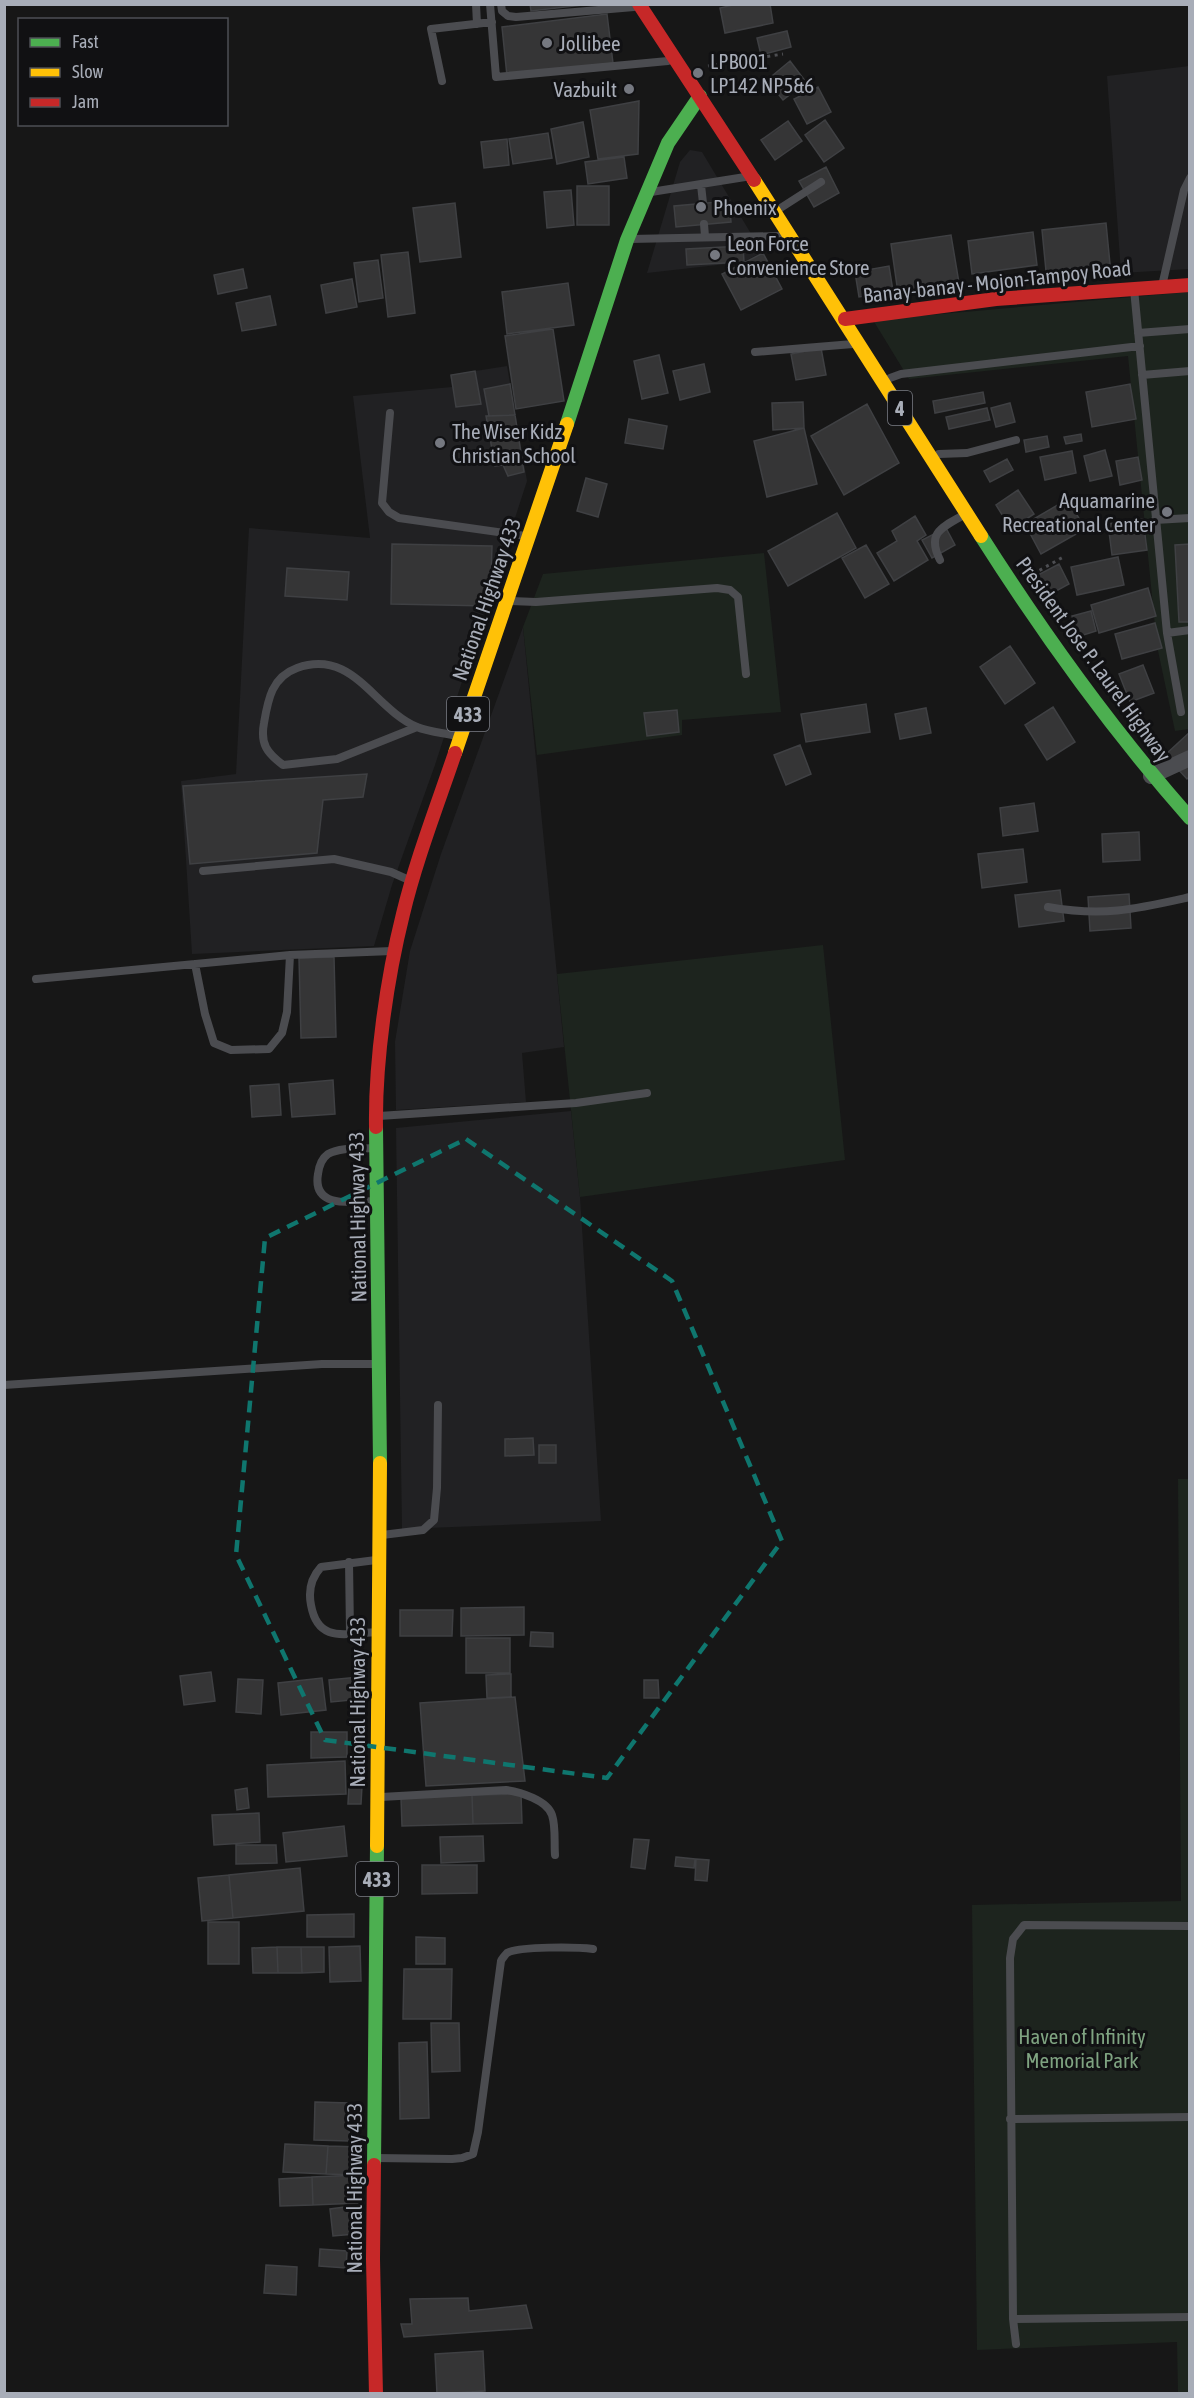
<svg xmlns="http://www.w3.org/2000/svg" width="1194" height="2398" font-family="'Asap Condensed',sans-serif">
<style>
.built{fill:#212123}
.green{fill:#1d241e}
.building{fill:#353536;stroke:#3f4043;stroke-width:1.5}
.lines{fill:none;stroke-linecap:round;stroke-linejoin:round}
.path{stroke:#4d4e52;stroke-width:3;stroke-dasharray:3 4.5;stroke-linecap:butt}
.lane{stroke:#4b4c50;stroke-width:8}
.street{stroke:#4b4c50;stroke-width:16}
.fast{stroke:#4caf50;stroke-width:14}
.slow{stroke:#ffc107;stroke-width:14}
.jam{stroke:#c62828;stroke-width:14}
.marked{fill:none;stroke:#0f766e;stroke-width:4.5;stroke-dasharray:12 8;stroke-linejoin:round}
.poi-dot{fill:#757880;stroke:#111113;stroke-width:2}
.labels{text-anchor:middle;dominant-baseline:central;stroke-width:6;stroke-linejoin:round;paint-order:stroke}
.shield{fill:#111113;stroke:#7b7e86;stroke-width:1.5}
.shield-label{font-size:20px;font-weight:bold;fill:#a8adb8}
.poi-label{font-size:21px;fill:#a8adb8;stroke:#111113;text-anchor:start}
.street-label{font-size:21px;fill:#a8adb8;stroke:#111113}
.park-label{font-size:21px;fill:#7fa381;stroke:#111113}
</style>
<rect width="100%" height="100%" fill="#171717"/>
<!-- built -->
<path class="built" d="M1189,66V269L1121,273L1107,76Z
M690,150L702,152L762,252L744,262L647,273L680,162Z
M507,366L527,481L435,765L392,885L374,946L192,954L181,781L236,774L249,528L370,538L353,396L452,387L450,375Z
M523,627L564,1047L522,1053L526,1102L396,1110L395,1042L410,951L441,854Z
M571,1111L580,1197L601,1521L402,1529L396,1128Z"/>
<!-- green -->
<path class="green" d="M1189,292V729L1175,731L1157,646L1128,356L909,379L873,320Z
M764,553L781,712L682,720V735L537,755L523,627L543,574Z
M823,945L845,1160L580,1197L557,974Z
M1178,1479H1189V2393H1178L1177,2342L977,2350L972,1905L1181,1901Z"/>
<!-- building -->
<path class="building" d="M530,4H582V5L531,11Z
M737,4H770L773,23L725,33L720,8Z
M607,14L613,63L507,76L502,27Z
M787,31L791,47L761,55L757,38Z
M790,61L806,82L783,100L767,80Z
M818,87L831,112L807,124L794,99Z
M639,101L638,154L598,159L590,110Z
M825,120L844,148L824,162L805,135Z
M788,121L802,141L775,160L761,140Z
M583,122L589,157L557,164L551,129Z
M548,133L552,158L513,164L509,139Z
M507,139L509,165L484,168L481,142Z
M624,157L627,178L588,184L585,162Z
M826,167L839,193L814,207L799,181Z
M577,186H609V225H577Z
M571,190L574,225L547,228L544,192Z
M729,201L731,222L676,227L674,206Z
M455,203L461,257L420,262L413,208Z
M1106,223L1110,264L1046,271L1042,230Z
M1033,232L1037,265L972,274L968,241Z
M951,235L959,283L898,293L891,244Z
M743,246L744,262L687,265L686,249Z
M408,252L415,313L388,317L381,255Z
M763,253L782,289L741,310L722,274Z
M378,260L383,298L359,302L354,263Z
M889,266L893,291L859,297L855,272Z
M243,269L247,288L218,294L214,275Z
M352,279L357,307L326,313L321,285Z
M568,283L574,325L507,334L502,292Z
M270,296L276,325L242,331L236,303Z
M553,329L564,401L516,409L505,336Z
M821,348L826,375L796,380L791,354Z
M659,355L668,393L642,399L634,361Z
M704,364L710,392L680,400L673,371Z
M475,371L481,404L456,407L451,375Z
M510,384L515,415L489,416L484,389Z
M1130,384L1136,419L1092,427L1086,392Z
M983,392L985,403L935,413L933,401Z
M803,402L804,428L773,430L772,403Z
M1010,403L1015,422L996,427L991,408Z
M867,404L899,463L844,495L811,436Z
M987,408L990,420L949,429L946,417Z
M515,415L524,472L508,476L503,465L495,466L486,416Z
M629,419L667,426L663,449L625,443Z
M804,428L817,484L767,497L754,441Z
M1081,434L1082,441L1066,444L1064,437Z
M1047,436L1049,447L1026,452L1024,440Z
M1105,450L1112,476L1090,481L1084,456Z
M1072,451L1076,473L1045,480L1040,457Z
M1138,457L1142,480L1120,485L1116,461Z
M1007,459L1013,470L990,482L984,471Z
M586,478L607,484L598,517L577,511Z
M1018,490L1034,514L1011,529L996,505Z
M1068,499L1085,529L1041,554L1025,524Z
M837,513L856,548L788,586L768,551Z
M915,516L926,535L917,541L928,560L894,581L877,553L897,541L892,531Z
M1143,519L1147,550L1112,555L1108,524Z
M946,528L955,545L932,558L922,540Z
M392,544L492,546L490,606L391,604Z
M1190,544V622H1179L1175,545Z
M866,545L889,584L865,598L842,558Z
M1118,557L1124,585L1077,595L1071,567Z
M1059,564L1069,584L1047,596L1036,576Z
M287,568L349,572L347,600L285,596Z
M1148,588L1156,616L1099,633L1091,605Z
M1091,611L1096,631L1077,637L1072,616Z
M1155,623L1162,648L1122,659L1115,634Z
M1010,646L1035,683L1005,704L980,667Z
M1143,665L1154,693L1130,702L1119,674Z
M866,704L870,732L806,742L801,714Z
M1053,707L1075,742L1047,760L1025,725Z
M926,708L931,733L900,739L895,714Z
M677,710L679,732L647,736L644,713Z
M1190,732V776L1187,779L1165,755Z
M800,745L811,774L786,785L774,755Z
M367,774L363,797L323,800L317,853L190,864L183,786Z
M1034,803L1038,831L1003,836L1000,808Z
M1139,832L1140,860L1103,862L1102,834Z
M1023,849L1027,882L982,888L978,854Z
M1060,890L1064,921L1019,927L1015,895Z
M1129,894L1131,928L1090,931L1088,897Z
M334,957L336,1037L301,1038L299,958Z
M333,1080L335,1114L292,1117L289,1084Z
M279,1084L281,1115L252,1117L250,1086Z
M533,1438L534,1455L505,1456V1439Z
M539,1445H556V1463H539Z
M524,1607V1635L461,1636V1608Z
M400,1610H453L452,1636H400Z
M531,1632L553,1633V1647L530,1646Z
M466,1638H510V1673H466Z
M211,1672L215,1701L184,1705L180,1676Z
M511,1674V1697L487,1698L486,1675Z
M359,1677L361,1699L331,1702L329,1680Z
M322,1678L326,1710L281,1715L278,1683Z
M238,1679L263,1680L261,1714L236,1712Z
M644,1680H658L659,1698H644Z
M515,1697L525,1781L426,1786L420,1703Z
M311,1732H347V1757L311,1758Z
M345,1761L346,1794L268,1797L267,1765Z
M349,1785L362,1786L361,1804H348Z
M247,1788L249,1808L237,1810L235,1790Z
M521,1794L522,1823L473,1824L472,1795Z
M472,1795L473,1824L402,1826L401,1798Z
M259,1813L260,1842L214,1845L212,1815Z
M344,1826L347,1856L286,1862L283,1833Z
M483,1836L484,1861L441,1863L440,1837Z
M634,1839L649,1840L645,1869L631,1867Z
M236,1845H276L277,1863L236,1864Z
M676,1857L695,1859L694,1868L675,1866Z
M696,1859L709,1860L707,1881L695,1880Z
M422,1865H477V1893L422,1894Z
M300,1868L304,1911L233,1918L229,1875Z
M229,1875L233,1918L202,1921L198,1878Z
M354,1914V1937H307V1915Z
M208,1922H239V1964H208Z
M416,1937L445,1938V1964H416Z
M360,1946L361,1981L330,1982L329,1947Z
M277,1947L278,1973H253L252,1948Z
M277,1947H301L302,1973H278Z
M301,1947H324V1972L302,1973Z
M404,1969H452L451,2019H403Z
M431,2023H459L460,2071L432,2072Z
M427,2042L429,2118L400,2119L399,2043Z
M315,2102L350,2103L349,2141L314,2140Z
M285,2144L328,2146L326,2174L283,2172Z
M328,2146L359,2147L358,2175L326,2174Z
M358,2175L359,2203L313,2205L312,2177Z
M312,2177L313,2205L280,2206L279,2179Z
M352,2206L355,2234L333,2236L330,2209Z
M320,2249L347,2251L346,2268L319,2266Z
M266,2265L297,2267L296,2295L264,2293Z
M468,2298L469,2311L526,2305L532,2328L404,2337L401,2324H412L410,2299Z
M483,2351L485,2391L437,2394L435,2354Z"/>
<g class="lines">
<!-- path -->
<path class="path" d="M708,66L783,54
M1033,574L1065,556"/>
<!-- lane -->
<path class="lane" d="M476,4L477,24
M490,4L496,77L668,61
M501,4L502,11L508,16L516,17L634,7
M442,81L431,29L492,22
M701,185L703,203
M651,192L745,177
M779,209L821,182
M704,224L705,236
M630,239L782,236
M1162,286L1184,190L1190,178
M1134,289L1167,633L1181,712
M1138,333L1190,329
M755,352L853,344
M1142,375L1190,371
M890,378L901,374L1140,346
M390,413L382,503L389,512L399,518L526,536
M939,454L967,453L1016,440
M1155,520L1190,518
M940,560C927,534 940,528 962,516
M511,601L536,602L717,588L730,590L738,597L746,674
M1167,633L1190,630
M417,727L337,759L283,765C267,753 260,744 264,723C268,699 272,677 297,668C353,648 373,708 417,727C429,732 445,733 457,736
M203,871L334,859L391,872L409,880
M1048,907C1104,917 1136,909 1190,897
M195,964L205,1014L214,1043L231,1050L269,1049L282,1033L287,1012L290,955
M36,979L290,955L392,951
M379,1116L576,1103L647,1093
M374,1201C352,1202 312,1209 318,1174C319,1166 321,1159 328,1154C341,1147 360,1149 375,1148
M4,1385L322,1364H378
M382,1535L423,1530L434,1520L437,1488L438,1405
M376,1560L321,1567C311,1578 308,1590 311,1605C318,1644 346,1633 378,1632
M349,1562L350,1632
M381,1797L506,1790C520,1792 547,1800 552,1815C556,1827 554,1843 555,1855
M1010,2119L1190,2117
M375,2158L452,2159L462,2158L473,2154L478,2132L501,1961C501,1960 506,1954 507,1953C519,1946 578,1947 593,1949
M1013,2319L1190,2317
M1016,2344L1013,2319L1010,1958L1013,1939L1024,1925L1190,1926"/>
<!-- street -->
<path class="street" d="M1151,776L1190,758"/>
<!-- fast -->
<path class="fast" d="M567,424L627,240L668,143L700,96
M981,536C1044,635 1112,730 1190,818
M376,1127L380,1463
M374,2165L377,1846"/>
<!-- slow -->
<path class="slow" d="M754,180L981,536
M455,753L567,424
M377,1846L380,1463"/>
<!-- jam -->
<path class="jam" d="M639,4L754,180
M845,319L996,299L1190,285
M376,1127C375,1061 387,978 403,914C416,860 437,806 455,753
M374,2165L373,2259L376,2394"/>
</g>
<!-- marked area -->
<path class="marked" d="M466,1139L672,1281L782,1541L607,1778L325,1740L236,1555L265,1238Z"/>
<!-- markers -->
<g class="poi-dot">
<circle cx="547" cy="43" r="6"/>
<circle cx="698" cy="73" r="6"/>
<circle cx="629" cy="89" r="6"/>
<circle cx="701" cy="207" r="6"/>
<circle cx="715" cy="255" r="6"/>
<circle cx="440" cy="443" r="6"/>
<circle cx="1167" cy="512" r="6"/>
</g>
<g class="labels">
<!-- shield labels -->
<g class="shield">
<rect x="888" y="391" width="24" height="34" rx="4.5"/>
<rect x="447" y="697" width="42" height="34" rx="4.5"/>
<rect x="356" y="1862" width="42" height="34" rx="4.5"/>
</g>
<g class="shield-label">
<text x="900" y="408">4</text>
<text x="468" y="714">433</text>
<text x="377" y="1879">433</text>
</g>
<!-- poi labels -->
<g class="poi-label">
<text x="559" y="43">Jollibee</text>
<text x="710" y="61">LPB001<tspan x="710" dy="24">LP142 NP5&amp;6</tspan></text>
<text x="617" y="89" text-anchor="end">Vazbuilt</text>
<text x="713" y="207">Phoenix</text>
<text x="727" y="243">Leon Force<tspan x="727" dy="24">Convenience Store</tspan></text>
<text x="452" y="431">The Wiser Kidz<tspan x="452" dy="24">Christian School</tspan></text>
<text x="1155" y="500" text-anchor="end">Aquamarine<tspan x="1155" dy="24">Recreational Center</tspan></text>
</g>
<!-- street labels -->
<g class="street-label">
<text transform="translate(997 281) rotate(-6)">Banay-banay - Mojon-Tampoy Road</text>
<text transform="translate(486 599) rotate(-71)">National Highway 433</text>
<text transform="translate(1094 659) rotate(54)">President Jose P. Laurel Highway</text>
<text transform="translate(357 1217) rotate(-91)">National Highway 433</text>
<text transform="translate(357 1702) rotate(-90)">National Highway 433</text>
<text transform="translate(354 2188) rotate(-90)">National Highway 433</text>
</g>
<!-- park labels -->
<g class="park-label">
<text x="1082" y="2036">Haven of Infinity<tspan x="1082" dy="24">Memorial Park</tspan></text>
</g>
</g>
<!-- border -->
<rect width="1194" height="2398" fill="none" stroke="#a8adb8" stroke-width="12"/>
<!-- legend -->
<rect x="18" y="18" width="210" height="108" fill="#111113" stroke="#4d4f55" stroke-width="1.5"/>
<rect x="30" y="38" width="30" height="9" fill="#4caf50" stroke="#4d4f55" stroke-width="1.5"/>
<text x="72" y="48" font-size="18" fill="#a8adb8">Fast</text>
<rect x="30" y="68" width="30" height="9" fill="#ffc107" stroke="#4d4f55" stroke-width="1.5"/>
<text x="72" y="78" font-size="18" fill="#a8adb8">Slow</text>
<rect x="30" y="98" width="30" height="9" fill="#c62828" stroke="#4d4f55" stroke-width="1.5"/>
<text x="72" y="108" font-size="18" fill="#a8adb8">Jam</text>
</svg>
